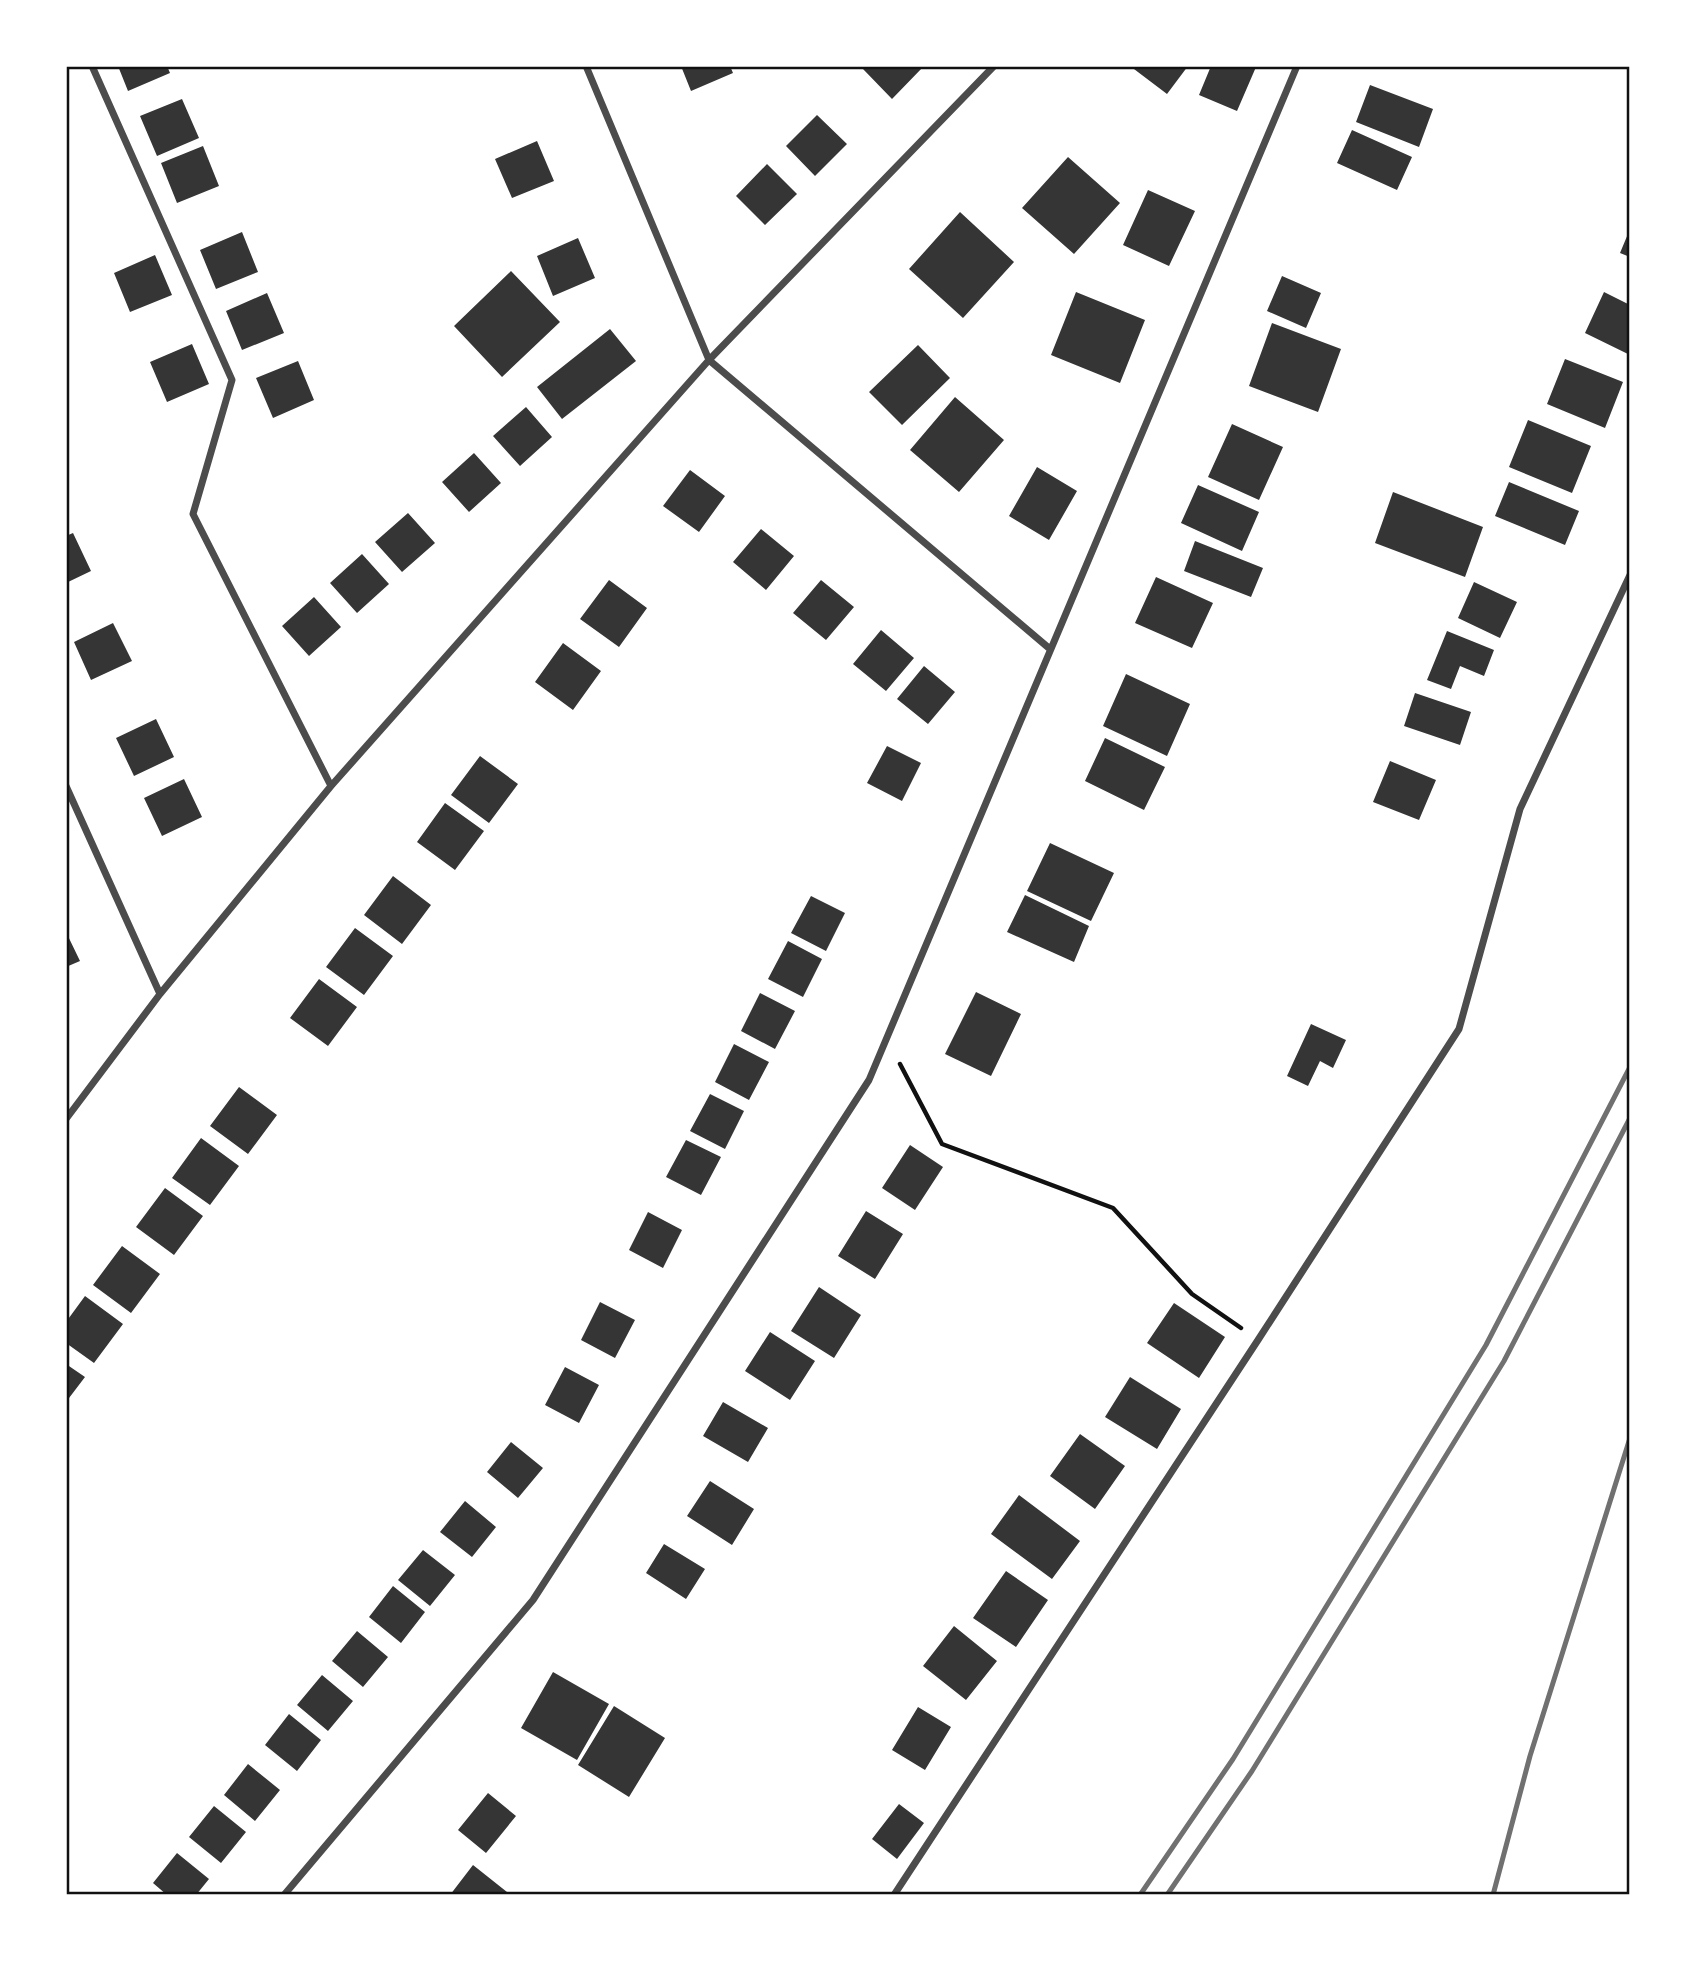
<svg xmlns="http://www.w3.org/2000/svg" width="1696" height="1961" font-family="'Fira Sans Condensed',sans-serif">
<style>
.building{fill:#353535}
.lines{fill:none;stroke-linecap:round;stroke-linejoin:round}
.path{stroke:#111;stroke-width:4.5}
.minor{stroke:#4c4c4c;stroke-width:7}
.rail{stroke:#707070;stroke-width:5}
.neatline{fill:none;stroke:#111;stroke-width:2.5}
</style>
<rect width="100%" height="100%" fill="#fff"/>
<!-- building -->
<path class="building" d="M118,66H167L170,73L128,91Z
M681,66H730L733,73L691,91Z
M865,66H924L892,99L863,69Z
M1130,66H1188L1167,94Z
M1211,66L1256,67L1237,111L1199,95Z
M1370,85L1433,109L1419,147L1356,122Z
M182,99L199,138L157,156L140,116Z
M817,115L847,144L815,176L786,146Z
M1352,130L1412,157L1397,190L1337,163Z
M537,141L554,181L512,198L495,159Z
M203,146L219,186L177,203L161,163Z
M1068,157L1120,203L1074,254L1022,208Z
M767,164L797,194L765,225L736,196Z
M1148,190L1195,211L1169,266L1123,245Z
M960,212L1014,262L963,318L909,269Z
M1630,229V257L1620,253Z
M242,232L258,272L216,289L200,250Z
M578,238L595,278L553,296L537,256Z
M155,255L172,295L130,312L114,273Z
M511,271L560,322L502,377L454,326Z
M1282,276L1321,293L1306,328L1267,311Z
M1076,292L1145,320L1120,383L1051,355Z
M1604,292L1630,305V355L1585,333Z
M267,293L284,333L242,350L226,311Z
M1272,323L1341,349L1318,412L1249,386Z
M610,329L636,361L562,419L537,387Z
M192,344L209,384L167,402L150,362Z
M918,345L950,378L902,425L869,392Z
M1565,359L1623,382L1605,428L1547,404Z
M298,361L314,400L273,418L256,378Z
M955,397L1004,440L959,492L910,450Z
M526,407L552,437L520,466L493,436Z
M1528,420L1591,446L1572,493L1509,467Z
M1232,424L1283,447L1259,500L1208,477Z
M474,453L501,483L469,512L442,482Z
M1037,467L1077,491L1049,540L1009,516Z
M690,470L725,496L699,532L663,506Z
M1509,482L1579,511L1565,545L1495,516Z
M1198,485L1259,512L1242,551L1181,523Z
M1393,492L1483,527L1465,577L1375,543Z
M408,513L435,543L402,572L375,542Z
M761,529L794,556L766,590L733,562Z
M73,533L91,571L66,583V536Z
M1195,541L1263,568L1251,597L1184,571Z
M362,554L389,584L357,613L330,583Z
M1156,577L1213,603L1192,648L1135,623Z
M609,580L647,608L619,647L580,619Z
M821,580L854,607L826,640L793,613Z
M1474,582L1517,602L1500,638L1458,618Z
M314,597L341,627L309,656L282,626Z
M113,623L132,661L91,680L74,642Z
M881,630L914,658L886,691L853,664Z
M1447,631L1494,650L1484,676L1460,666L1451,689L1427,680Z
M563,643L601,671L573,710L535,682Z
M924,666L955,692L928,724L897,699Z
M1126,674L1190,704L1167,756L1103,726Z
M1415,693L1471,712L1460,745L1404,726Z
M156,719L174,757L134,776L116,738Z
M1105,738L1165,767L1144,810L1085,781Z
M887,746L921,763L902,801L867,783Z
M480,756L518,784L489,823L451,795Z
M1390,761L1436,780L1419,820L1373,802Z
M184,779L202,817L162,836L144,798Z
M445,803L484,831L455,870L417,842Z
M1050,843L1114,873L1091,921L1027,891Z
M393,876L431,905L402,944L364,915Z
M1025,895L1089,926L1074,962L1007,932Z
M811,896L845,913L826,951L791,933Z
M355,928L393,956L364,995L326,967Z
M66,932L80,961L66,967Z
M788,941L822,959L803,997L768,979Z
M319,979L357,1007L328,1046L290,1018Z
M976,992L1021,1014L991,1076L945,1054Z
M760,993L795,1011L775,1049L741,1031Z
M1311,1024L1346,1040L1333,1068L1320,1061L1308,1086L1287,1076Z
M734,1044L769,1062L749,1100L715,1082Z
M239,1087L277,1115L248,1154L210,1126Z
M710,1094L744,1111L725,1149L690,1131Z
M201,1138L239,1166L210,1205L172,1178Z
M686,1140L721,1157L701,1195L666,1177Z
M910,1145L943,1167L915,1210L882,1188Z
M165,1188L203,1216L174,1255L136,1227Z
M866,1211L903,1234L875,1279L838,1256Z
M648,1212L682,1230L663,1268L629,1250Z
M122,1246L160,1274L131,1313L93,1285Z
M819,1287L861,1315L834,1358L791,1331Z
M85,1296L123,1324L94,1363L66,1343V1322Z
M600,1302L635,1320L615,1358L581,1340Z
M1174,1303L1225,1337L1199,1378L1147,1343Z
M770,1332L815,1361L790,1400L745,1371Z
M66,1364L85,1377L66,1402Z
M565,1367L599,1385L579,1423L545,1405Z
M1130,1377L1181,1409L1157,1449L1105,1417Z
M723,1402L768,1428L748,1462L703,1436Z
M1080,1434L1125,1466L1095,1509L1050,1476Z
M511,1442L543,1468L518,1498L487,1472Z
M710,1481L754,1509L732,1545L687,1516Z
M1019,1495L1080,1541L1052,1579L991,1534Z
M465,1501L496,1527L472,1557L440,1532Z
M664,1544L705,1569L686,1599L646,1573Z
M423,1550L455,1575L430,1606L398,1580Z
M1006,1571L1048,1600L1016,1647L973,1618Z
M393,1586L425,1612L401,1643L369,1617Z
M954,1626L997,1661L966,1700L923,1666Z
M357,1631L388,1657L363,1687L332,1661Z
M553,1672L609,1704L577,1760L521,1728Z
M322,1675L353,1701L328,1731L297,1705Z
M614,1706L665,1738L629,1797L578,1765Z
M918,1707L951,1727L925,1770L892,1750Z
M289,1714L321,1740L297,1771L265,1745Z
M248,1764L280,1790L255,1821L224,1795Z
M488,1793L516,1816L486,1853L458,1830Z
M899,1804L924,1823L897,1859L872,1839Z
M214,1806L246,1832L221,1863L189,1837Z
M177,1853L209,1879L196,1895H167L153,1883Z
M473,1865L507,1892L505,1895H450Z"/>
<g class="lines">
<!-- path -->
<path class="path" d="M900,1064L942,1144L1113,1208L1192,1294L1241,1328"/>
<!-- minor -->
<path class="minor" d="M92,66L232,380L193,514L331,786
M586,66L709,360L1050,649
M66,786L160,994
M66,1119L160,994L331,786L709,360L994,66
M284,1895L533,1600L869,1080L1297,66
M894,1895L1258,1340L1459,1029L1520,809L1630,575"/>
<!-- rail -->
<path class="rail" d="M1140,1895L1233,1759L1486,1345L1630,1067
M1167,1895L1252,1771L1504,1361L1630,1118
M1493,1895L1530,1756L1630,1438"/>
</g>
<!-- border -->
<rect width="1696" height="1961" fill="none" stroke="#ffffff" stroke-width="136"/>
<rect x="68" y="68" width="1560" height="1825" class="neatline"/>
</svg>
